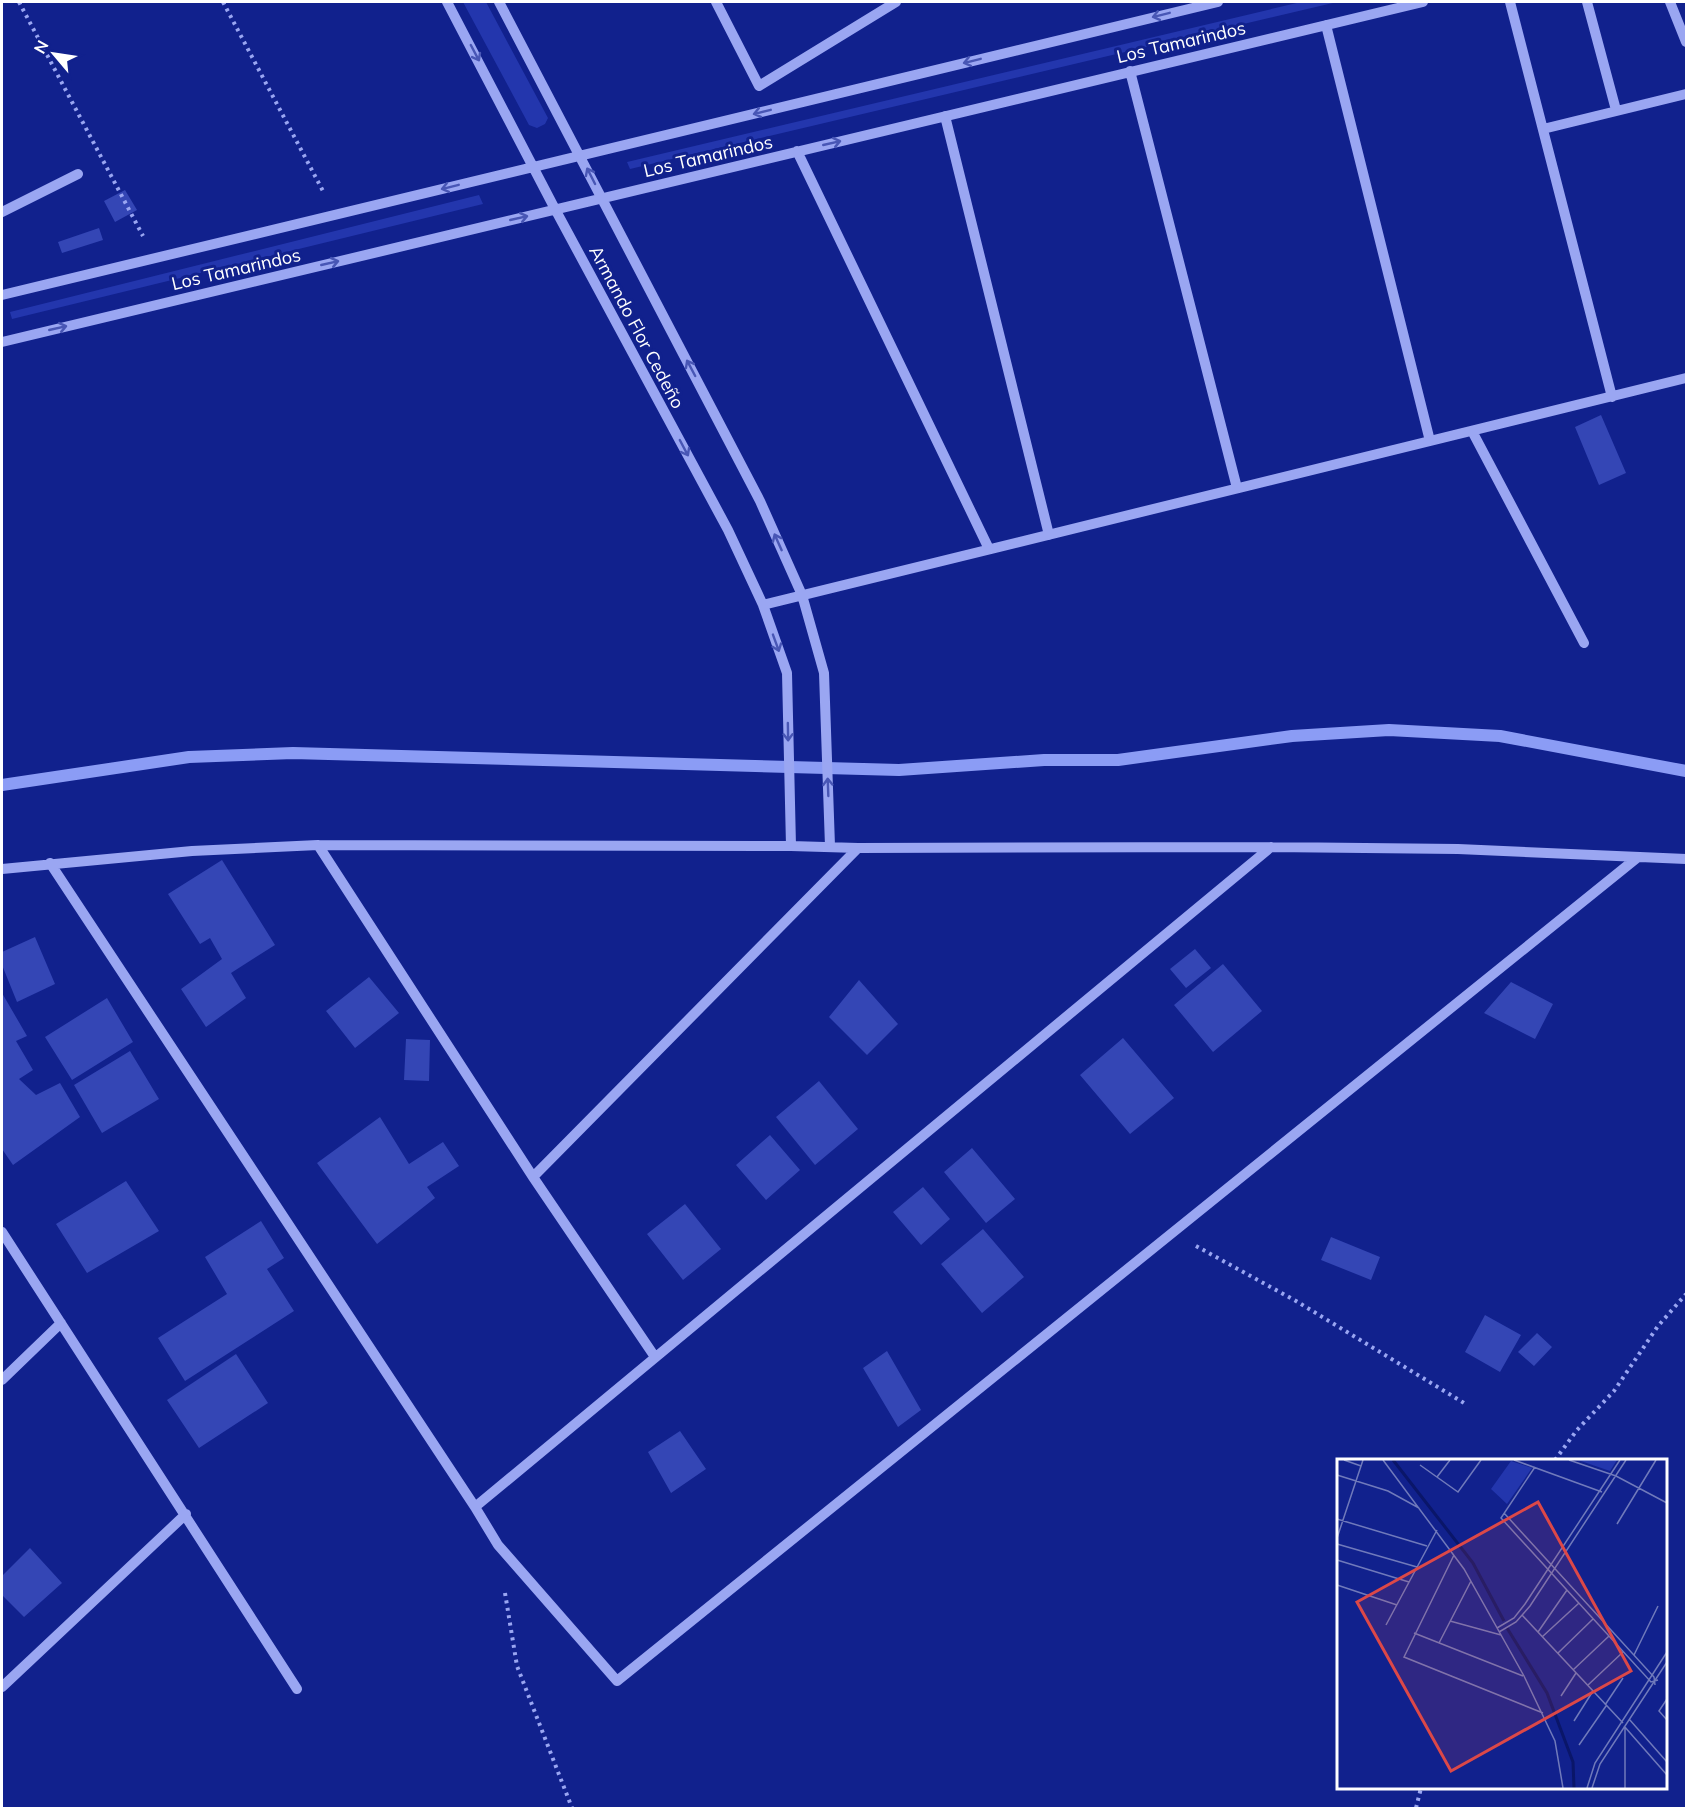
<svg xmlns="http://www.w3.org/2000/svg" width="1688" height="1810" font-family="Mulish,sans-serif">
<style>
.green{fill:#2336ad}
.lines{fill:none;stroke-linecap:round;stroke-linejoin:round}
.stream{stroke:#8b9cf5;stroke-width:12}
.building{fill:#3446b5}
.path{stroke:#9aa6f2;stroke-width:4;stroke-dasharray:3 4.5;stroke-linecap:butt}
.minor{stroke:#9aa6f2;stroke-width:10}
.oneway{stroke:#4856b5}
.labels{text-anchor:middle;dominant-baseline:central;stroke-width:6;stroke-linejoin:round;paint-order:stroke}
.street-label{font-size:18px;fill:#fff;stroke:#11218d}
.inset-river{fill:none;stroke:#0a1669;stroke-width:3}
.inset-road{fill:none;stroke:#707abb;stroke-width:1.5}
.view{fill:#dc4848;fill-opacity:0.15;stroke:#dc4848;stroke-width:3}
.inset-edge{fill:none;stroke:#fff;stroke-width:3}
</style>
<rect width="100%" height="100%" fill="#11218d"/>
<!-- green -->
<path class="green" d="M463,2H486L548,118L545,124L537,128L529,125Z
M1301,2H1337L630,169L627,162Z
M479,195L483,204L12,319L10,312Z"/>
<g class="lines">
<!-- stream -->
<path class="stream" d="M2,785L189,757L293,753L899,770L1044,760H1118L1292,736L1389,730L1500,736L1686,771"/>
</g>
<!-- building -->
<path class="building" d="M125,190L137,210L115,222L104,201Z
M99,228L103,240L62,253L58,242Z
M1601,415L1626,473L1599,485L1575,427Z
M222,860L275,945L231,973L246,998L206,1027L181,989L222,959L210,938L200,944L168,894Z
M35,937L55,984L17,1002L2,965V952Z
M1195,949L1211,968L1186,988L1170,969Z
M1223,964L1262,1011L1213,1052L1174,1005Z
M369,977L399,1013L355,1048L326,1011Z
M859,980L898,1024L867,1055L829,1017Z
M1511,982L1553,1004L1535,1039L1484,1013Z
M2,993L27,1036L16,1041L33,1070L19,1079L36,1095L60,1083L80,1117L13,1165L2,1149Z
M107,998L133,1042L72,1080L45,1037Z
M1123,1038L1174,1098L1130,1134L1080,1075Z
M406,1039L430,1040L429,1081L404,1080Z
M130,1051L159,1099L102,1133L74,1085Z
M819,1081L858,1129L815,1165L776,1117Z
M380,1117L409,1164L443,1142L459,1166L427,1187L435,1198L377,1244L317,1163Z
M770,1135L800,1170L766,1200L736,1165Z
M972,1148L1015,1199L986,1223L944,1172Z
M126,1181L159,1231L87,1273L56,1224Z
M923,1187L950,1219L921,1245L893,1212Z
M685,1204L721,1249L683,1280L647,1234Z
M261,1221L284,1258L267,1269L294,1311L185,1381L158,1338L227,1294L205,1257Z
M983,1229L1024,1277L982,1313L941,1264Z
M1331,1237L1380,1257L1371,1280L1321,1260Z
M1485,1315L1521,1335L1500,1372L1465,1352Z
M1537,1333L1552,1347L1534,1366L1518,1352Z
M887,1351L921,1410L898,1427L863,1368Z
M236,1354L268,1403L199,1448L167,1400Z
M680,1431L706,1469L671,1493L648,1452Z
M30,1548L62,1583L24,1617L2,1595V1576Z"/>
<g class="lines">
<!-- path -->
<path class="path" d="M19,2L143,236
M223,2L324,193
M1196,1246L1296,1301L1464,1403
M1555,1460L1577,1430L1614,1391L1658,1326L1686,1294
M505,1593L517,1666L572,1808
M1416,1808L1421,1788"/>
<!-- minor -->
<path class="minor" d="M447,2L555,209L728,530L763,605L787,673L791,846
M499,2L760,501L802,595L824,673L830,846
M716,2L759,86L896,2
M1510,2L1612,397
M1587,2L1616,110
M1670,2L1686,42
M1326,25L1430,441
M1130,71L1237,488
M945,116L1049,535
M1543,129L1686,94
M797,151L989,549
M2,212L78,174
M2,295L1218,2
M2,342L1423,2
M1472,431L1584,643
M763,605L1686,378
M318,845L533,1177L655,1357
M50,863L475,1507L498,1545L617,1681L1638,857
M2,869L192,851L318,845L791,846L858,848L1271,847L1458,849L1686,859
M533,1177L858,848
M2,1232L297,1689
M2,1380L61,1323
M475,1507L1271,847
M2,1687L186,1514"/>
</g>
<!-- one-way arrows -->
<defs><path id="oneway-shaft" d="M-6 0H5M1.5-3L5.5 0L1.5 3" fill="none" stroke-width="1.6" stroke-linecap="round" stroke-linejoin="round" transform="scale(1.5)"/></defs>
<g class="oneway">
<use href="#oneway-shaft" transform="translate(1161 15) rotate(166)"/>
<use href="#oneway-shaft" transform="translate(475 53) rotate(62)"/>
<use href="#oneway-shaft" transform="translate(972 61) rotate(166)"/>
<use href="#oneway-shaft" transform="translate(762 112) rotate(166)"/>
<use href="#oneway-shaft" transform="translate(832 143) rotate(-13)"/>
<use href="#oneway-shaft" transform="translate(591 176) rotate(-117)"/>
<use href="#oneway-shaft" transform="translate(450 187) rotate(166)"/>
<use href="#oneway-shaft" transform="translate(519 218) rotate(-13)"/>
<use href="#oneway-shaft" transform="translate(330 263) rotate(-13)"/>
<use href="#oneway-shaft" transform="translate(58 328) rotate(-13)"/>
<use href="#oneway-shaft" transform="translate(691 368) rotate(-118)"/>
<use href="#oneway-shaft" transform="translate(684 448) rotate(62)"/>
<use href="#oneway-shaft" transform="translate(778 542) rotate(-114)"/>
<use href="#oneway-shaft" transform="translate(776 643) rotate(70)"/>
<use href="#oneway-shaft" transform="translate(788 732) rotate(89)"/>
<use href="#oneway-shaft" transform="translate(828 787) rotate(-92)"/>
</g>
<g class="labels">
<!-- street labels -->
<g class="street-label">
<text transform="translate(1181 42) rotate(-13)">Los Tamarindos</text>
<text transform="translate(708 156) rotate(-13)">Los Tamarindos</text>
<text transform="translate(236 269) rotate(-13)">Los Tamarindos</text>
<text transform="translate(637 327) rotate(62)">Armando Flor Cedeño</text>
</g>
</g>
<!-- overview -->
<g transform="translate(1337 1459)">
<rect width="330" height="330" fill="#11218d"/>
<path d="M241,1H280L273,12ZM174,2L195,9L170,45L154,30Z" fill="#2336ad"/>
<path class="inset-river" d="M56,1L136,104L167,162M170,169L210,234L236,303L237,329"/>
<path class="inset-road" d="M7,1L24,7M46,1L127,110L187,217L218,282L226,329M177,1L265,33M232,1L279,17L330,44M83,6L121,33L144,1M198,8L164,59L314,223L321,221M0,16L51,32L82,49M100,18L113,1M167,54L317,218L318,226M0,60L90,87M280,65L319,1M0,79L26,1M0,85L80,108M117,96L67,198L206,254M0,101L72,123M0,126L60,146M185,156L286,264M113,162L164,176M49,166L100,71M160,169L177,159L188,145L283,1M162,173L179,163L193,147L289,1M201,173L230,131M77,174L186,217M205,178L242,144M102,184L134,122M221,194L256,160M297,196L321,147M236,211L272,177M251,226L286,193M224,237L239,214M330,240L322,252L330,261M268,246L286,219M292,260L330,303M237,262L256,232M287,267L330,316M242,286L269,247M250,329L258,304L330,193M255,329L263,305L330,203M288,329V269"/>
<path class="view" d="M201,43L294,212L114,312L20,143Z"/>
<rect width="330" height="330" class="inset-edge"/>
</g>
<!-- border -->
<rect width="1688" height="1810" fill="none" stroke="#ffffff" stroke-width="6"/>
<!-- north arrow -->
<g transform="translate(54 54) rotate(299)" stroke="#11218d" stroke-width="4.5" paint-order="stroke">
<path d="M0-4.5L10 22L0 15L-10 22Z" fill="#ffffff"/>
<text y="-9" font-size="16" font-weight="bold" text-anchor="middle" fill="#ffffff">N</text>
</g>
</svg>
